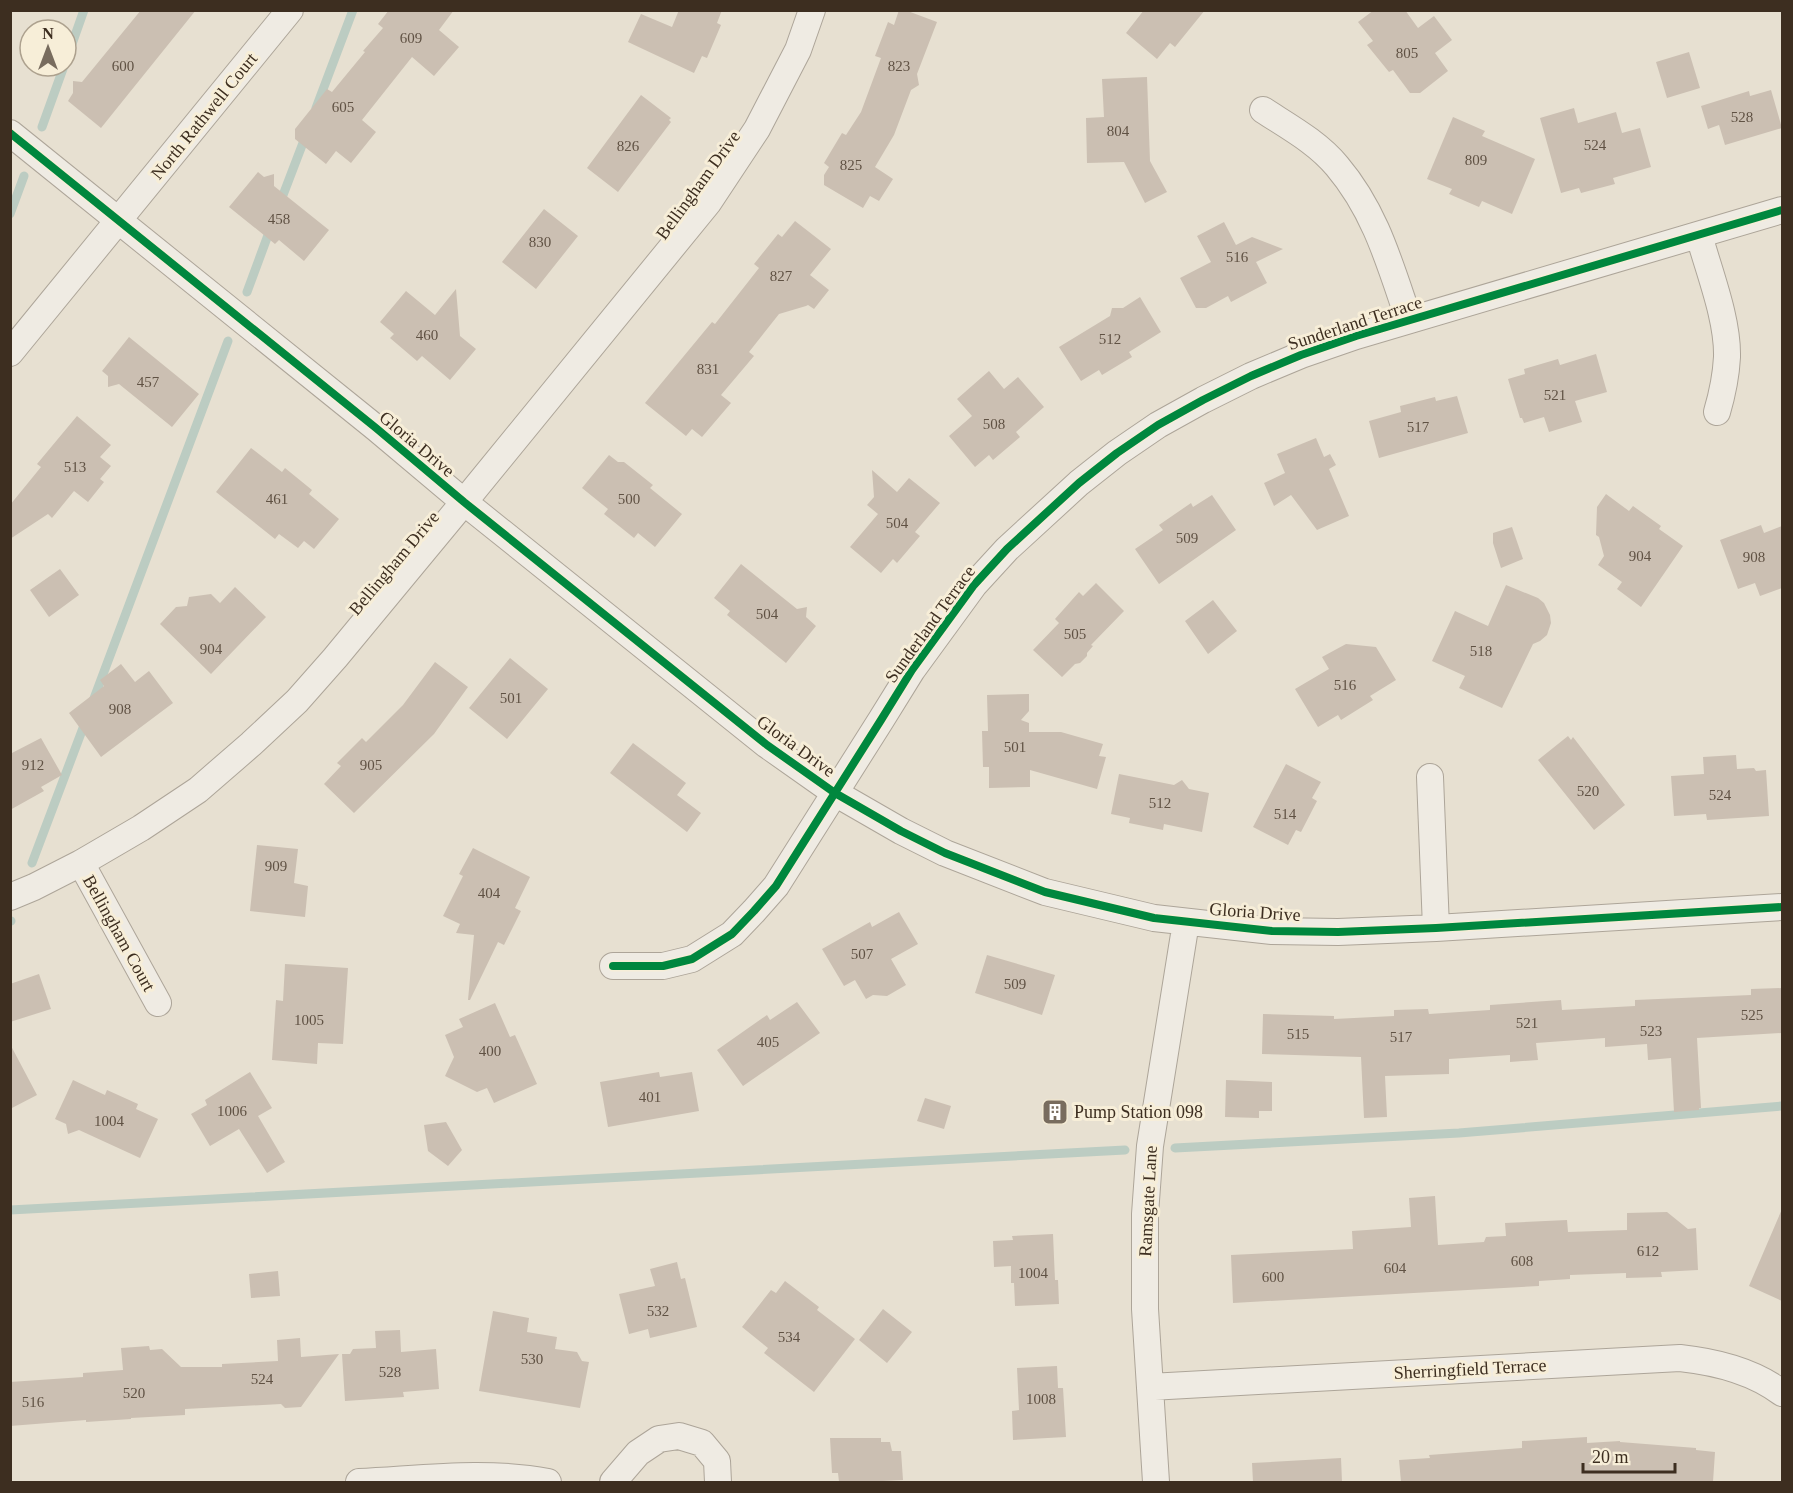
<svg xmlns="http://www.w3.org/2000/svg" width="1793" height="1493" font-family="'Times New Roman',serif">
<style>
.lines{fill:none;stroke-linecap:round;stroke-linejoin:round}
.stream{stroke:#bcccc2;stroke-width:9}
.building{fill:#cbbfb2}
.minor-casing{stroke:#ada599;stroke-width:28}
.minor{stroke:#efebe3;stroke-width:26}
.cycleway-casing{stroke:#f7eed8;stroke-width:11}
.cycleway{stroke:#00873e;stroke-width:8}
.labels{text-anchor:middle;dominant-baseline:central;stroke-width:6;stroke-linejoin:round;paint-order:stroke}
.number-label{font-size:15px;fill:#605244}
.street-label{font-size:18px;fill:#3d2e20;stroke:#f7eed8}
.poi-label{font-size:18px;fill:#3d2e20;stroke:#f7eed8;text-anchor:start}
</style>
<rect width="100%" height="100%" fill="#e7e0d1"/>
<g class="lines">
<!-- stream -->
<path class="stream" d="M66,61L84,10
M316,108L353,10
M42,127L64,66
M280,203L306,135
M10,214L24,176
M247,292L271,227
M93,701L228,341
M32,863L86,720
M10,921H11
M1175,1148L1459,1133L1782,1106
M10,1210L1125,1150"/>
</g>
<!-- building -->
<path class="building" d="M141,10H196L101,128L68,101L73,93V81L82,82Z
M389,10H454L439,30L459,47L434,76L412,57L362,120L376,132L351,163L336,151L326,164L295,139V129L327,89L332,92L365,52L363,51L383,28L378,24Z
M679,10H722L717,23L721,25L707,58L702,56L694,73L628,42L641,14L672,27Z
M899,10H905L937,22L917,74L919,85L911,90L894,135L875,167L893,179L879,201L870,196L863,208L824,185V175L829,167L824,163L842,133L846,135L861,112L881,58L875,56L888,22L894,25Z
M1144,10H1205L1175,47L1170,43L1157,59L1126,33Z
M1374,10H1405L1418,28L1434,16L1452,40L1435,53L1448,71L1420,93H1410L1393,70L1389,72L1367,45L1373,41L1358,22Z
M1689,52L1700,88L1667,98L1656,62Z
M1147,77L1150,161L1167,192L1145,203L1124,162L1087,163L1086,118L1104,117L1102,79Z
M1771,90L1782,128L1725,145L1719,125L1708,129L1701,106L1749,91L1750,96Z
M641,95L671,118L669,120L671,122L618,192L587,168Z
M1574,108L1578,123L1616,112L1622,133L1640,128L1651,167L1613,178L1615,184L1581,193L1579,188L1561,193L1540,118Z
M1453,117L1485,131L1482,136L1535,159L1512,214L1482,201L1479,207L1449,194L1452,189L1427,179Z
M258,172L264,177L274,174V186L329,230L304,261L279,240L275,244L229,207Z
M544,209L578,236L536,289L502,262Z
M795,221L831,249L810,275L829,290L814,309L808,305L806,306L779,314L749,352L754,356L721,395L731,403L702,437L692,429L686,436L645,403L712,322L715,324L759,268L754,264L778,234L782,237Z
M1224,222L1236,245L1252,237L1283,249L1256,262L1267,283L1231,302L1228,296L1206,308H1196L1180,278L1211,262L1197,236Z
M456,289L460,336L476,349L450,380L422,356L417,361L390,338L394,334L380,322L406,291L435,315Z
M1140,297L1161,332L1129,352L1132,357L1102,375L1099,370L1081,381L1059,347L1110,316L1112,308H1123Z
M129,337L199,394L172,427L119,384L108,387V376L102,371Z
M1596,354L1607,392L1575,401L1582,422L1549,432L1544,417L1524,423L1522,418H1520L1508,379L1525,374L1524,369L1558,359L1560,365Z
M989,371L1004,389L1018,377L1044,407L1016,432L1020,437L993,460L989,455L975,467L949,436L972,416L957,399Z
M1457,396L1468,433L1379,458L1369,421L1401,412L1400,406L1435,397L1436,401Z
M77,416L111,445L100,457L111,466L100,479L104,482L88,502L74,491L52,518L48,514L10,539V505L41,467L37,464Z
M1316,438L1324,457L1330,454L1336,465L1329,469L1349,516L1317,530L1291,495L1274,506L1264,483L1285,473L1277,454Z
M251,448L282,472L285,468L312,490L309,494L339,519L314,549L304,541L298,548L279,534L275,539L216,492Z
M609,455L618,462H624L653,485L650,488L682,514L655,547L638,533L634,538L604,514L608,509L582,488Z
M872,470L897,492L909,478L940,503L915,532L920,536L897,563L893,559L881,573L850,547L878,514L867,505L874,497Z
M1606,494L1629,511L1633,506L1661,526L1659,529L1683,546L1641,607L1617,589L1622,582L1598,565L1604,556L1599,537L1596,535L1597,507Z
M1212,495L1236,530L1159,584L1135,549L1163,530L1159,525L1191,503L1193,507Z
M1761,525L1764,533L1782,526V588L1760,596L1755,583L1738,589L1720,540Z
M1512,527L1523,559L1501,568L1493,543V533Z
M741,564L797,609L807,607L806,617L816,626L786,663L727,615L730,611L714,598Z
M60,569L79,595L49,617L30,590Z
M1096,583L1124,611L1091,645L1093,646L1087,653V656L1080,663L1075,664L1062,677L1033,650L1059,623L1055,619L1079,592L1083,596Z
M1506,585L1538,598L1544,603L1550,615L1551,623L1547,635L1540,641L1533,644L1502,708L1459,688L1465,676L1432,661L1455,611L1488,626Z
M235,587L266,617L211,674L160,624L176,607L187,606L189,597L211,594L220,603Z
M1213,600L1237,631L1208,654L1185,621Z
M1346,644L1376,647L1396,680L1370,696L1373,700L1341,720L1338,715L1318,727L1295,689L1329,669L1322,657Z
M510,658L548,689L507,739L469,708Z
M435,662L468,687L434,734L354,813L324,784L341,766L337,763L362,738L366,742L403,705Z
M121,664L135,682L149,671L173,703L101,757L69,713L104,686L100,680Z
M1029,694V711L1021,720L1029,723V732H1061L1103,744L1099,756L1106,757L1097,789L1030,770V787L989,788V767H983L982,731H988L987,695Z
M1568,736L1571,740L1573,737L1625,805L1594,830L1538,760Z
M41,738L62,775L41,787L44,791L10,810V754Z
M633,743L686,783L677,795L701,813L687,832L610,773Z
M1736,755L1737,769L1754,768L1756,771L1766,770L1769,816L1707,820L1706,814L1674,816L1671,776L1704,774L1703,757Z
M1286,764L1321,782L1312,798L1317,801L1301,832L1296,830L1288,845L1253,827Z
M1119,774L1174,785L1182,780L1189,789L1209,793L1202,832L1164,824L1163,830L1129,823L1130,818L1111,814Z
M257,845L298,849L294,883L308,886L305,917L250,911Z
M473,848L530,877L515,908L521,911L504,945L498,942L470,1000H468L474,935L456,933L460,924L443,916L463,876L459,874Z
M899,912L918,944L891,959L906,985L887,996L873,995L866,999L855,980L844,986L822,949L870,922L872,927Z
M987,955L1055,975L1042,1015L975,993Z
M285,964L348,968L343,1044L318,1043L317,1064L272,1060L276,1000L283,1001Z
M39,974L51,1009L10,1022V984Z
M1782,988V1033L1697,1038L1701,1108H1699V1110L1674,1112L1671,1058L1648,1060L1647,1044L1605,1047V1038L1536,1043L1538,1060L1510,1062V1055L1449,1059V1074L1385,1076L1387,1117L1364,1118L1361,1057L1262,1054L1263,1014L1334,1016V1019L1394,1016V1010L1428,1009L1429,1014L1490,1010V1005L1561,1000L1562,1010L1635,1006V1000L1751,995V989Z
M797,1002L820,1033L743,1086L717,1050L767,1015L770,1020Z
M495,1003L510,1037L515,1035L537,1084L494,1103L487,1088L477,1092L445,1076L454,1057L445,1035L463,1027L459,1019Z
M10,1044L37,1095L10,1109Z
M250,1072L272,1108L258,1116L285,1162L267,1173L239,1129L210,1146L191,1114L207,1105L205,1100Z
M659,1072L660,1077L692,1072L699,1111L608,1127L600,1082Z
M73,1080L105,1095L107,1090L138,1104L136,1109L158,1119L140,1158L79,1130L68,1134L66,1124L55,1119Z
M1226,1080L1272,1082V1111H1259V1118L1225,1117Z
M925,1098L951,1106L944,1129L917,1121Z
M446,1122L462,1150L448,1166L428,1151L424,1125Z
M1435,1196L1438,1245L1484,1242L1486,1237L1506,1236L1505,1223L1567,1220L1568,1232L1627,1230V1213L1667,1212L1688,1229L1696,1228L1698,1270L1661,1272L1662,1277L1626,1278V1273L1570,1275V1279L1539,1281V1286L1233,1303L1231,1255L1353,1249L1352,1231L1411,1227L1409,1198Z
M1782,1209V1301L1749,1286Z
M1053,1234L1055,1280H1058L1059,1304L1015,1306L1014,1283H1011V1266L994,1267L993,1241L1013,1240L1012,1236Z
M677,1262L681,1279L685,1278L697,1327L650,1338L648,1329L629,1334L619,1294L655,1286L650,1269Z
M278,1271L280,1296L251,1298L249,1274Z
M785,1281L819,1307L817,1310L855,1339L814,1392L764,1353L768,1348L742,1327L771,1290L776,1293Z
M883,1309L912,1332L887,1363L859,1340Z
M493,1311L529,1318L527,1332L557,1337L555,1349L577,1352L582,1361L589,1362L580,1408L479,1391Z
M400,1330L401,1352L436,1349L439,1389L403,1392L404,1397L345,1401L342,1354H350L353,1349L376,1348L375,1331Z
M300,1338L301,1357L339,1354L301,1407L285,1408L281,1404L185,1409V1415L131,1418V1419L86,1422V1420L10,1426V1382L83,1377V1373L123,1370L121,1348L149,1346L150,1350L162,1349L181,1367H222V1364L278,1361L277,1340Z
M1057,1366L1058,1388H1063L1066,1437L1013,1440L1012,1411L1019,1410L1017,1368Z
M1587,1437V1443L1620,1441V1442L1696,1448V1450L1715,1452L1713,1482H1401L1399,1460L1430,1458L1429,1455L1522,1448V1441Z
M830,1438H881V1442H890L892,1451H901L903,1480L883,1481L884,1482H839L838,1473H832Z
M1341,1458L1342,1482H1253L1252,1463Z"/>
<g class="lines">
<!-- minor casing -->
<g class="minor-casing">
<path id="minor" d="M1263,110C1289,127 1317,142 1337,166C1376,212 1390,265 1409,320
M10,133L376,428L464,502L767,745L835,793L901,831L945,853L1045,892L1154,918L1272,931L1338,932L1436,928L1782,907
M1699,235C1709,272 1728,319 1727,357C1726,376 1722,395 1717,412
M10,353L290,10
M1430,777L1436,928
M81,863L158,1003
M10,897L34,887L81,863L141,828L198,790L251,744L297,701L335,658L464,502L708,203L757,129L798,50L812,10
M613,966H663L692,959L732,934L754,911L776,886L881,720L912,670L974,585L1007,549L1079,483L1117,453L1158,425L1203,400L1251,376L1301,355L1356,336L1782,210
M1150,1387L1680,1358C1717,1362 1753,1371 1782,1393
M359,1482C422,1479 485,1470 548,1482
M613,1482L638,1453L659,1439L679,1436L702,1443L717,1461L718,1482
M1156,1482L1145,1309V1214L1150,1146L1186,922"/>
</g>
<!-- minor -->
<use href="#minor" class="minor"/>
<!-- cycleway casing -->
<g class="cycleway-casing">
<path id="cycleway" d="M10,133L376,428L464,502L767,745L835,793L901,831L945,853L1045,892L1154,918L1272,931L1338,932L1436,928L1782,907
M613,966H663L692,959L732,934L754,911L776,886L881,720L912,670L974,585L1007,549L1079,483L1117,453L1158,425L1203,400L1251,376L1301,355L1356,336L1782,210"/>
</g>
<!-- cycleway -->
<use href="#cycleway" class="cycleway"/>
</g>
<!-- icons -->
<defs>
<g id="building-square" transform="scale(1.35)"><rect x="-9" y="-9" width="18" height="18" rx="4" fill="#786c5e" stroke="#f7eed8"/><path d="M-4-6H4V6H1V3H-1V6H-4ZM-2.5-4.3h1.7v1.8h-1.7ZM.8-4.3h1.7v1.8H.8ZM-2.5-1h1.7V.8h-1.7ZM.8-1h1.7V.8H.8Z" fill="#fff"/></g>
</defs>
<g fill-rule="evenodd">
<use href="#building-square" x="1055" y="1112"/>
</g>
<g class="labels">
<!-- number labels -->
<g class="number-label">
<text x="411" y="38">609</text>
<text x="1407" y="53">805</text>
<text x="123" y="66">600</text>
<text x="899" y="66">823</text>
<text x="343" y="107">605</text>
<text x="1742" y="117">528</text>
<text x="1118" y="131">804</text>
<text x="1595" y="145">524</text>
<text x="628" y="146">826</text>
<text x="1476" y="160">809</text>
<text x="851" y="165">825</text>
<text x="279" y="219">458</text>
<text x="540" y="242">830</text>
<text x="1237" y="257">516</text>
<text x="781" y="276">827</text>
<text x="427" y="335">460</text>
<text x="1110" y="339">512</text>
<text x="708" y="369">831</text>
<text x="148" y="382">457</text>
<text x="1555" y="395">521</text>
<text x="994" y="424">508</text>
<text x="1418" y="427">517</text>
<text x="75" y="467">513</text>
<text x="277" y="499">461</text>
<text x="629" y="499">500</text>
<text x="897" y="523">504</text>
<text x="1187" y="538">509</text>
<text x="1640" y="556">904</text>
<text x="1754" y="557">908</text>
<text x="767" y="614">504</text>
<text x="1075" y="634">505</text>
<text x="211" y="649">904</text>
<text x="1481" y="651">518</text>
<text x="1345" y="685">516</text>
<text x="511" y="698">501</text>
<text x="120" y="709">908</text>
<text x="1015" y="747">501</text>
<text x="33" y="765">912</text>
<text x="371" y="765">905</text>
<text x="1588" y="791">520</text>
<text x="1720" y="795">524</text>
<text x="1160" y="803">512</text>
<text x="1285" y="814">514</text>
<text x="276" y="866">909</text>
<text x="489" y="893">404</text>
<text x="862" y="954">507</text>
<text x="1015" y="984">509</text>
<text x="1752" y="1015">525</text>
<text x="309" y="1020">1005</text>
<text x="1527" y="1023">521</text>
<text x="1651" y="1031">523</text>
<text x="1298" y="1034">515</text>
<text x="1401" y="1037">517</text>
<text x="768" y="1042">405</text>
<text x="490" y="1051">400</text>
<text x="650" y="1097">401</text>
<text x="232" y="1111">1006</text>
<text x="109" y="1121">1004</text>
<text x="1648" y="1251">612</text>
<text x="1522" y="1261">608</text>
<text x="1395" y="1268">604</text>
<text x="1033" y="1273">1004</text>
<text x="1273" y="1277">600</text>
<text x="658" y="1311">532</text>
<text x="789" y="1337">534</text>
<text x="532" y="1359">530</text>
<text x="390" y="1372">528</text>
<text x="262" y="1379">524</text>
<text x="134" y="1393">520</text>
<text x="1041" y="1399">1008</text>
<text x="33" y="1402">516</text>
</g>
<!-- street labels -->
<g class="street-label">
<text transform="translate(204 116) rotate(-51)">North Rathwell Court</text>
<text transform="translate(698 185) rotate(-54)">Bellingham Drive</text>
<text transform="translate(1355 323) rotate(-18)">Sunderland Terrace</text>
<text transform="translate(417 444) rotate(40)">Gloria Drive</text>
<text transform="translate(394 563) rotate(-50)">Bellingham Drive</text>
<text transform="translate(930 624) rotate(-54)">Sunderland Terrace</text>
<text transform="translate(796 746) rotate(36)">Gloria Drive</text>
<text transform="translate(1255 912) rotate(4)">Gloria Drive</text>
<text transform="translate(119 933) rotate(61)">Bellingham Court</text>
<text transform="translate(1148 1201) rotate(-87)">Ramsgate Lane</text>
<text transform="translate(1470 1369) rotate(-3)">Sherringfield Terrace</text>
</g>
<!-- poi labels -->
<g class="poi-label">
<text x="1074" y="1112">Pump Station 098</text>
</g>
</g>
<!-- border -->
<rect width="1793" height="1493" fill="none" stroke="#3d2e20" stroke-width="24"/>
<!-- north arrow -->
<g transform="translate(48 48)"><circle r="28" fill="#f7eed8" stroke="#ada18e" stroke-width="1.5"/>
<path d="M0-4.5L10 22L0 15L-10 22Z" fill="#786c5e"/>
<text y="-9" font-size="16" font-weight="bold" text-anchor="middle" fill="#3d2e20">N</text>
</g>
<!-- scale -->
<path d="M1583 1463v9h92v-9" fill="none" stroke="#3d2e20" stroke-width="3"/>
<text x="1592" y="1463" font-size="18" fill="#3d2e20" stroke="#f7eed8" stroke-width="4.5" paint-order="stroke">20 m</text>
</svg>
